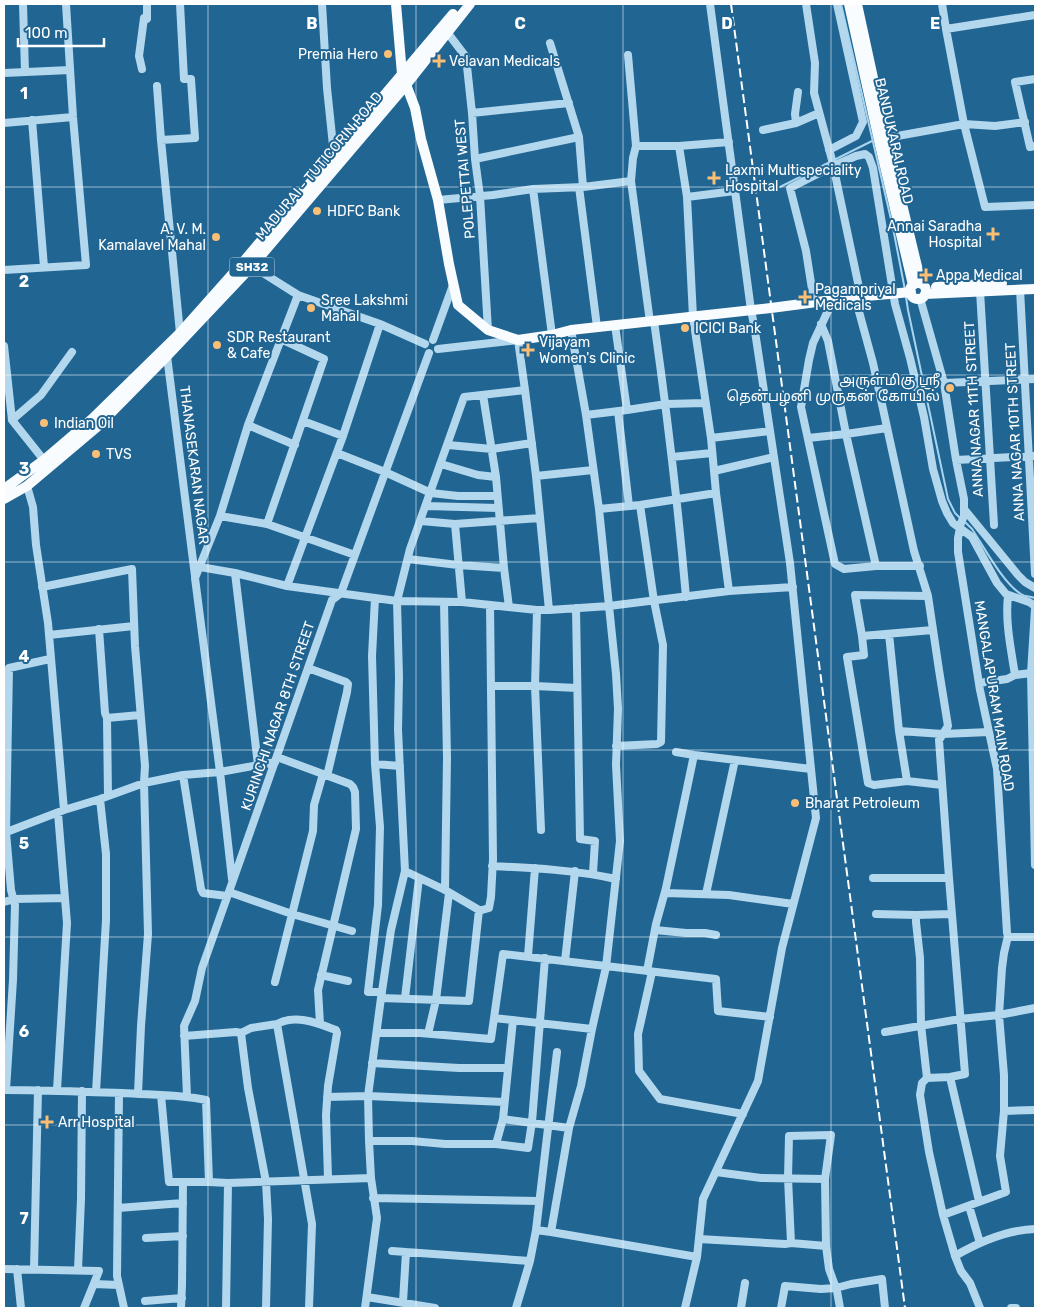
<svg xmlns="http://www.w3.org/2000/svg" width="1039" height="1312" font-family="Rubik,'Noto Sans Tamil',sans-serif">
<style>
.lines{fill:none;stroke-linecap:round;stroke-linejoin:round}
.stream{stroke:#a7d4ef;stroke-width:2}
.minor{stroke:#b3d7ed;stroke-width:8}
.major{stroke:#f9fcff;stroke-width:10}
.rail{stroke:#fff;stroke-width:2;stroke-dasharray:9 4;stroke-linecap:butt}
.grid{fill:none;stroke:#fff;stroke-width:1;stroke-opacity:0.55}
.poi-dot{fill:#fabe74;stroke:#216593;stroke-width:2}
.labels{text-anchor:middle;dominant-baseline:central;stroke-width:4;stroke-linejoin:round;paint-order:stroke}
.shield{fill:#216593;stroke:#bcd1df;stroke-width:1}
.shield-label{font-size:12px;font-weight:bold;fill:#fff}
.poi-label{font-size:14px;fill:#fff;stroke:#216593;text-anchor:start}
.street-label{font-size:14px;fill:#fff;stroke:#216593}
.grid-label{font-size:16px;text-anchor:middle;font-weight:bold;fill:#fff;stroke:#216593;stroke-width:4;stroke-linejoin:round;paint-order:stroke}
</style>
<rect width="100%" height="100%" fill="#216593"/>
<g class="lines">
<!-- stream -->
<path class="stream" d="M841,4L893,228L905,290
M834,160L872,141
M780,187L830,162
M906,297L908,310L948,499L955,513L961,519
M965,522L972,529C984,547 1003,583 1021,594C1025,597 1030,596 1035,598"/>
<!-- minor -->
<path class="minor" d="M23,4L25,72
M322,4L327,88L334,155
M806,4L815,63L814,93L832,160L861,297
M942,4L946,29
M1035,15L946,29L964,124L985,207L1035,205
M447,32L466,57L472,113L475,159L480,196L488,330
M628,55L636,146L633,158L631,181L650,322
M142,69L139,56L144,18L147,19V4
M4,73L70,70
M1035,79L1015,82L1030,147L1035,146
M157,86L161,140L195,138L191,79H184L180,4
M472,113L569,103
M32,120L44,267
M4,123L73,117
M796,123L795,114L798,92
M763,130L796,123L819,113
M579,137L583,187
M886,138L964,124L995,126L1025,122
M161,140L180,333
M636,146H679L729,142
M679,146L687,197L735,191
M829,150L856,136L863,122L837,4
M475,159L579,137L550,43
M579,187L597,327
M533,189L552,335
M438,200L493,195L533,189L583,187L631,181
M247,263L298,295L380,324L425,344
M4,270L86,265L73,117L66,4
M1020,289L1035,574
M980,291L994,525
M855,297L873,363L914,551L928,596L939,670L948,726L939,740L949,878L965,1074L950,1077L979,1201
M920,298L944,383L956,460L964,499V516L961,523L958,538V552L980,690L997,769L1007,933L1008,936L1010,937H1035
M833,300L813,343L809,360L801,407L835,564L844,569L876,566H920
M814,302L806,251L790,188L833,166L856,156L865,154L869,157L873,168L895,304L910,358L924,417L933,469L942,501L947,513L953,523L972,537L997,583L1006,594L1029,602L1035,606
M654,321C667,413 678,505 686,597
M821,324L828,341L846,434L876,566
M615,325L627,410
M571,330L586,415L599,509L640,505L716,493L711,438L693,317L687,197
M433,340L453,285
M4,346L12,420L47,464
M167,356L195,576
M944,383L1035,379
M525,390L536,476L549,610
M483,395L496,477L504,568L509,607
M618,411L629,506
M586,415L627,410L666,404L705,403
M12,420L41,395L72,352
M303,421L343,436
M248,425L295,445
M711,438L770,431
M808,438L846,434L887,428
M448,445L492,449L532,443
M337,453L385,472L431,493L458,496H497
M672,457L712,453
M956,460L1035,456
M441,464L478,475L496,477
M714,471L774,457
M536,476L593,470
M27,486L33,507L36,545L48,623L64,810
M716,493L729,591
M426,506L498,508
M964,509L1018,575L1025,582L1035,588
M220,516L267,524L355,555
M421,521L455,524L540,518
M267,524L324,359L281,339
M455,524L462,602
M408,559L458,565L504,568
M200,567L235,573L287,586L397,601L462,602L537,610H549L609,606L729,591L793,587
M235,573L258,765
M287,586L343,436L380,324
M42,587L132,569L135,646L145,766L144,783L148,934L141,1026L138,1094
M928,596L855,595L862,636L864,655L847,657L868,783L874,785L907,781L942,785
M1008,596C1005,622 1011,649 1015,675
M375,598L372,656L375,764L380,827L378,905L368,992H382
M444,602L447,758L445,890
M576,608L580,839L595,841L593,873
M1035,609L1031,673L1035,865
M537,610L535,686L541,830
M99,629L105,713L107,718L108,796
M889,634L899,731L907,781
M49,635L134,626
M862,636L933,630
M308,668L346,682L348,684L347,692L327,776
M979,683L1007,679L1015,675L1031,673
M492,686H535L577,688
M107,718L140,715
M899,731L943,734L989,732
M616,746L657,744L661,742L663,645L654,601L640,505
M676,752L694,755L811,769
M277,757L350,784L353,787L355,792L356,829L318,990L320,1024
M375,764L400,766
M183,775L201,889L203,893L227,896
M4,833L64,810L100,799L144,783L183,775L220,772L275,762
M492,866C534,868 575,870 616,879
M405,871L445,890L479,910H482L489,908L491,897L493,859L490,605
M873,878H949
M232,879L220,772L195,578L220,516L248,425L298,295
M229,892L292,914L352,931
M665,893L729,895L793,904
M706,894L735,760
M4,902L14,899L65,898
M876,914L916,915L951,914
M916,915V922L920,958L921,1025L927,1078
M655,930L686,933H705L716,935
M528,956L535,868
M565,961L575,871
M647,971L656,924L666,888L694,755
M652,972L638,1034L639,1071L660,1099L743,1114
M321,975L348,981
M275,982L313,831L314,805L323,774
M381,998L469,1001L479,910
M405,998L419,878
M494,1018L503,954L716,979L718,1011L770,1017
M513,1020L503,1119L569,1128
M277,1024L312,1224L309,1308
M885,1032L960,1019L999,1015L1035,1008
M241,1033L248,1088L266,1182L268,1219L266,1308
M377,1033H420L491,1039L494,1018L592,1029L606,967L620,841L616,765L618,709L616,674L599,509
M428,1034L436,1000L449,893
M184,1036L236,1032L241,1033L251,1028L277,1024C296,1014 317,1023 336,1030L337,1033L328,1086L326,1115L328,1178
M372,1063L459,1068H508
M950,1077L927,1078L922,1083L920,1095L929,1152L943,1215L955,1256L961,1271L970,1283L980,1308
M4,1090H6L13,980L15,905L11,890L6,832L9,668L50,659
M6,1090C44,1090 83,1092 122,1093C150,1095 178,1094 206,1100L209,1182
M57,1090L67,923L58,813
M96,1092L106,920V854L100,799
M119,1093L117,1276L124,1308
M161,1095L169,1182H183
M187,1096L184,1026L195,1001L202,968L332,600L341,593L429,353
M327,1097L368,1096L504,1102
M1004,1111L1035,1110
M369,1141H412L445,1144H496L528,1148L532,1122L545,958
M496,1144L503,1119
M716,1172L761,1178L825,1179
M373,1198L539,1201
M969,1206L980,1243
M118,1208L183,1203
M943,1215L1006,1192L1000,1156L1004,1111V1075L999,1015L1002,968L1004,953L1008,936
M536,1230L551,1232L569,1128L581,1086L592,1029
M551,1232L697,1257
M146,1238L183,1236
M699,1239L785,1244L791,1243L826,1246
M791,1243L788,1178L789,1136L831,1135L825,1179L826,1246L829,1269L837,1291L840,1308
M392,1251L530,1261
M955,1256C979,1242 1007,1230 1035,1229
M4,1269L99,1271L84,1308
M17,1269L21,1308
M34,1269L38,1090
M78,1270L81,1199L82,1091
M94,1284L119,1285
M367,1297L435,1308
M145,1301L182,1298
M403,1302L406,1252
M181,1308L182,1285L183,1182H209L228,1183L371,1178
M226,1308L228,1183
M365,1308L377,1218L371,1178L369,1141L368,1096L381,998L391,930L405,871L398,730L399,677L397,601L410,549L464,397L525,390L518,340L438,349
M516,1308L530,1261L536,1230L557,1052
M685,1308L697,1257L703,1199L758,1081L782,948L816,818L790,563L754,325L751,310L710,4
M741,1308L745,1283
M781,1308L785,1286L821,1289L836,1288L851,1284L882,1279L885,1308
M1011,1308H1016"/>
<!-- major -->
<path class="major" d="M396,4L402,74L415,108L421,139L438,200L449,264L458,305L488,330L518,340L552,335L571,330L771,308L855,297L911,292
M849,4L880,145L913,285
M857,4L886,138L921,283
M910 291a8 8 0 1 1 16 0a8 8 0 1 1-16 0Z
M936,287L1002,283
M925,294L1035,289
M4,489L44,460L92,419L180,333L244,261L453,14
M4,499L27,486L97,427L167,356L252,266L406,85L470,4"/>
<!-- rail -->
<path class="rail" d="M731,4L905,1308"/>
</g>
<!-- grid -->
<path class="grid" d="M208,4V1308M416,4V1308M623,4V1308M831,4V1308M4,187H1035M4,375H1035M4,562H1035M4,750H1035M4,937H1035M4,1125H1035"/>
<!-- markers -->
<g class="poi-dot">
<circle cx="388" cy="54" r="5"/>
<path d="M436.5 53.5h5v5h5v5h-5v5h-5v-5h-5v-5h5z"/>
<path d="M711.5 170.5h5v5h5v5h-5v5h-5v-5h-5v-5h5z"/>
<circle cx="317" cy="211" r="5"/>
<path d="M990.5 226.5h5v5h5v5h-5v5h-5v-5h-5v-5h5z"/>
<circle cx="216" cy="237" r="5"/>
<path d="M923.5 267.5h5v5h5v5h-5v5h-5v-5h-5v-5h5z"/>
<path d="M802.5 289.5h5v5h5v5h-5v5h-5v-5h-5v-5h5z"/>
<circle cx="311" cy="308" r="5"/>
<circle cx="685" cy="328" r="5"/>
<circle cx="217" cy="345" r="5"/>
<path d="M525.5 342.5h5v5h5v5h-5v5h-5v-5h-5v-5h5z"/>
<circle cx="950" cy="388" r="5"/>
<circle cx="44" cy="423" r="5"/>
<circle cx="96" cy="454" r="5"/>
<circle cx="795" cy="803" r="5"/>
<path d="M44.5 1114.5h5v5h5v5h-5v5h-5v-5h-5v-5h5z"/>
</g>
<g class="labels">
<!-- shield labels -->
<rect class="shield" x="229.5" y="257.5" width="45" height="19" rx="4"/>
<g class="shield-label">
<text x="252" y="267">SH32</text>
</g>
<!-- poi labels -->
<g class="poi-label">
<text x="378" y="54" text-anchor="end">Premia Hero</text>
<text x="449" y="61">Velavan Medicals</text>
<text x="725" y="170">Laxmi Multispeciality<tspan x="725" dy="16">Hospital</tspan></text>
<text x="327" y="211">HDFC Bank</text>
<text x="982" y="226" text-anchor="end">Annai Saradha<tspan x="982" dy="16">Hospital</tspan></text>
<text x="206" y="229" text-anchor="end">A. V. M.<tspan x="206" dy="16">Kamalavel Mahal</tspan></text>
<text x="936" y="275">Appa Medical</text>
<text x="815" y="289">Pagampriyal<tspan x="815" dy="16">Medicals</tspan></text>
<text x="321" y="300">Sree Lakshmi<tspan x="321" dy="16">Mahal</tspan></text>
<text x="695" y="328">ICICI Bank</text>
<text x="227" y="337">SDR Restaurant<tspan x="227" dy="16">&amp; Cafe</tspan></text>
<text x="539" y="342">Vijayam<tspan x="539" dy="16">Women's Clinic</tspan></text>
<text x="940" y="380" text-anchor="end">அருள்மிகு ஶ்ரீ<tspan x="940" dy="16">தென்பழனி முருகன் கோயில்</tspan></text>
<text x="54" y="423">Indian Oil</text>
<text x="106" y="454">TVS</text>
<text x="805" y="803">Bharat Petroleum</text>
<text x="58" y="1122">Arr Hospital</text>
</g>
<!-- street labels -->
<g class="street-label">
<text transform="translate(894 141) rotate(77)">BANDUKARAI ROAD</text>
<text transform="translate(319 166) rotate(-50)">MADURAI - TUTICORIN ROAD</text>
<text transform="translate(465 179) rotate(-95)">POLEPETTAI WEST</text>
<text transform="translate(974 409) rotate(-93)">ANNA NAGAR 11TH STREET</text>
<text transform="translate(1015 432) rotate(-93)">ANNA NAGAR 10TH STREET</text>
<text transform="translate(194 465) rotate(83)">THANASEKARAN NAGAR</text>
<text transform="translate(994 696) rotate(81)">MANGALAPURAM MAIN ROAD</text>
<text transform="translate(278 716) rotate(-71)">KURINCHI NAGAR 8TH STREET</text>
</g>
</g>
<g class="grid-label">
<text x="312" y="29">B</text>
<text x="520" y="29">C</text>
<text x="727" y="29">D</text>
<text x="935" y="29">E</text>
<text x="24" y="99">1</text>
<text x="24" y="287">2</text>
<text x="24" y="474">3</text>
<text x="24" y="662">4</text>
<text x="24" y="849">5</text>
<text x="24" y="1037">6</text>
<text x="24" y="1224">7</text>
</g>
<!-- border -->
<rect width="1039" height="1312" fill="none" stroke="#ffffff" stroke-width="10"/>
<!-- scale -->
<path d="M18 38v8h86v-8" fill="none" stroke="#ffffff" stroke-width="2.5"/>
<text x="25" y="38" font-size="15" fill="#ffffff" stroke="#216593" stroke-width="4" paint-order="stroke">100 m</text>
</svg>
